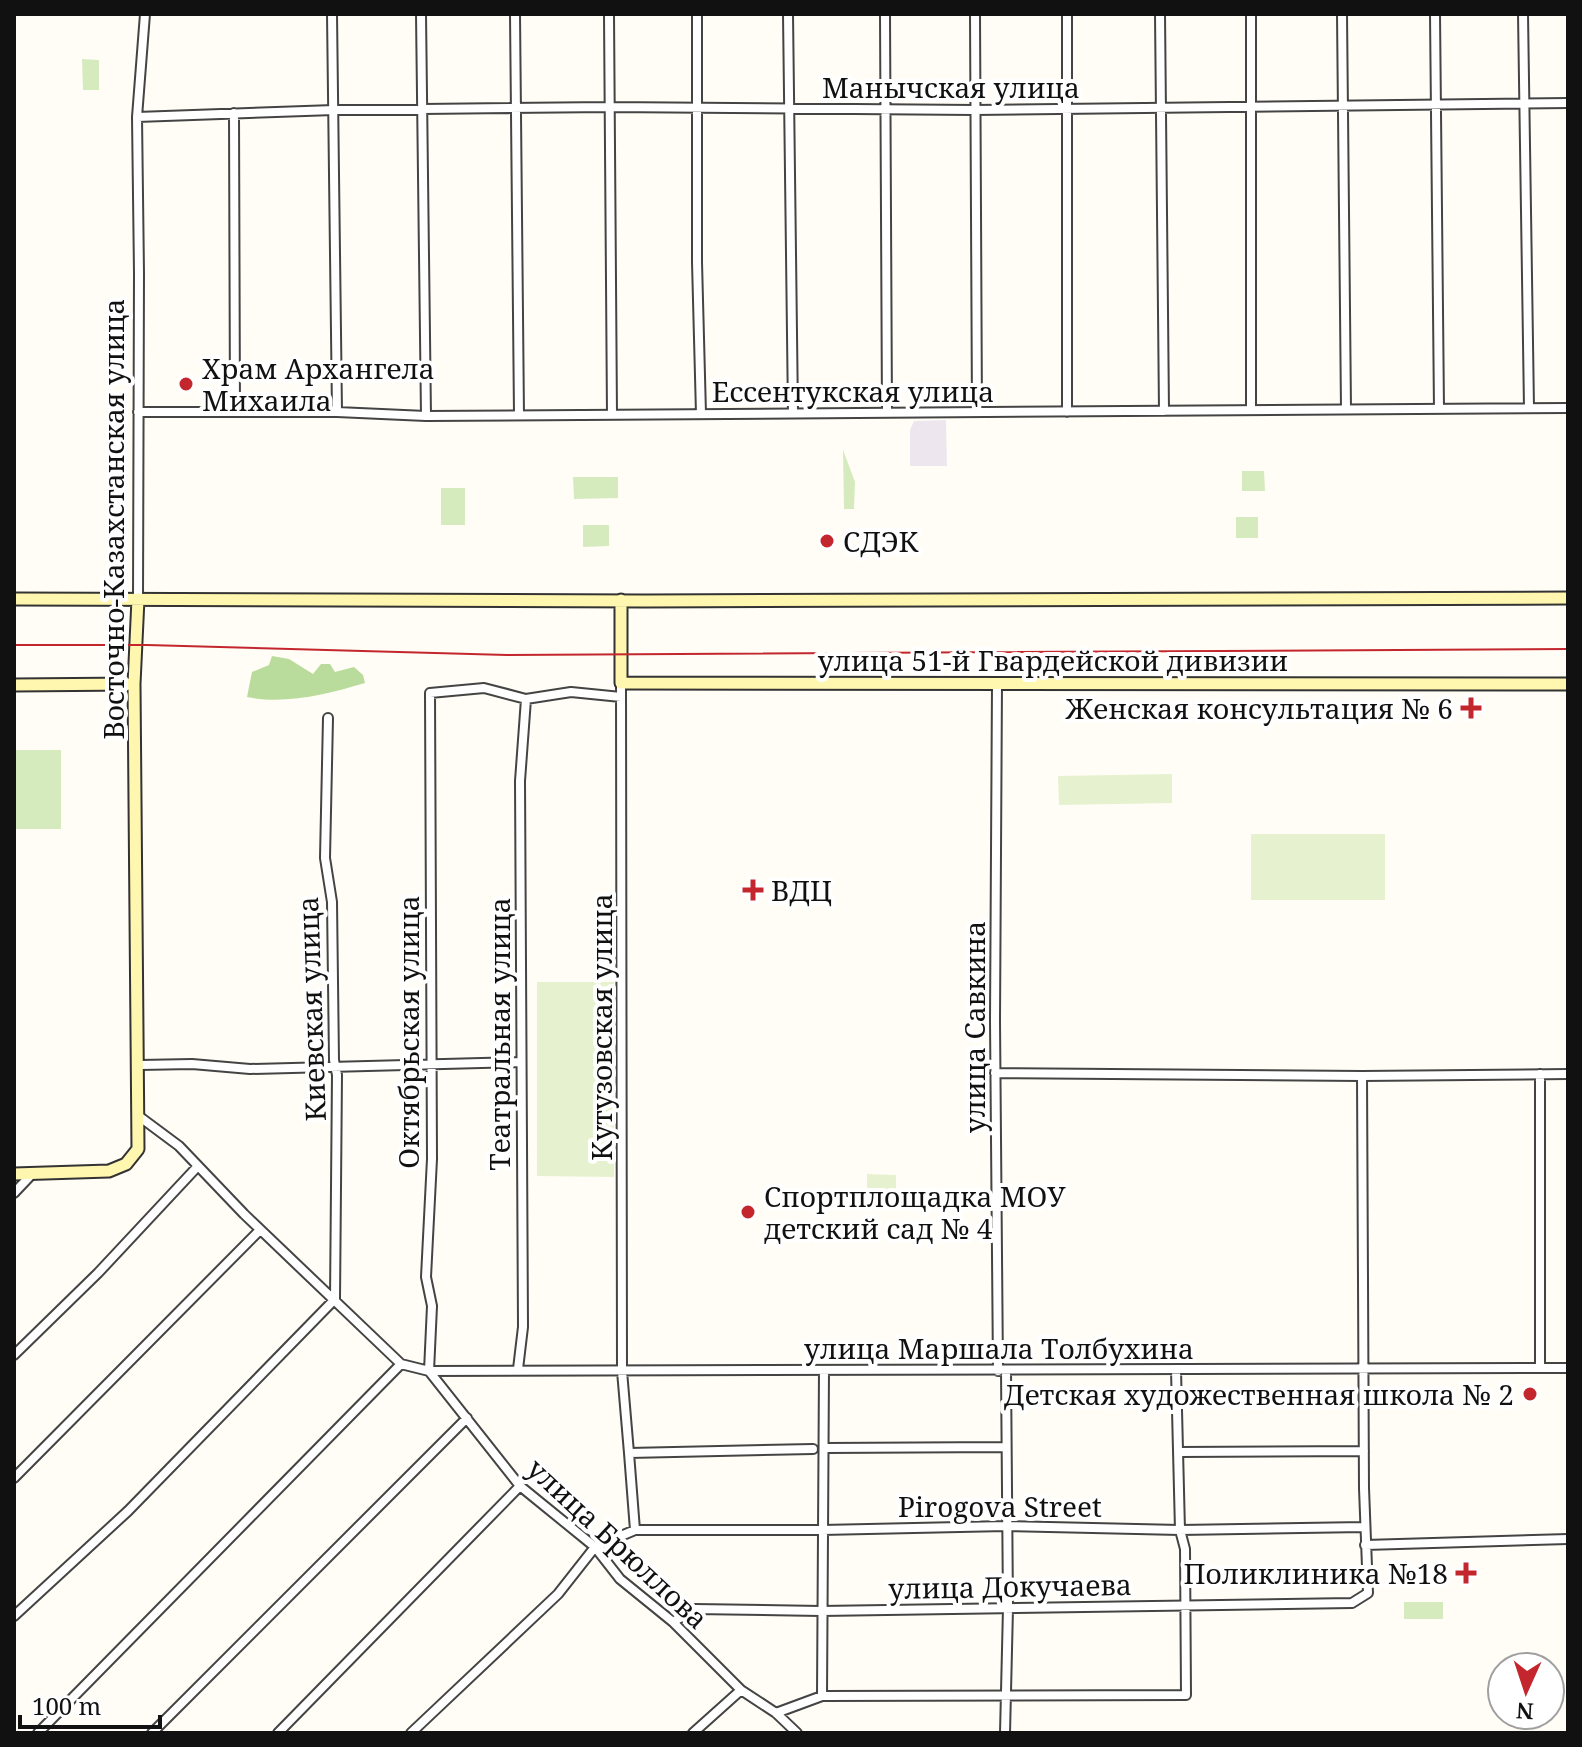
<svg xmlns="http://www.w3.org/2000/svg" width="1582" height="1747" font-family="'Noto Serif',serif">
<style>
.industrial{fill:#eee6ef}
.green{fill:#d5ebbd}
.forest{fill:#b9dc9c}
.pitch{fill:#e6f2cf}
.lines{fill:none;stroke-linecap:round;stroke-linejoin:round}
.minor-casing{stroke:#444;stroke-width:12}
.secondary-casing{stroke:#333;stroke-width:15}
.minor{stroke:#fff;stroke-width:8}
.secondary{stroke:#fff6b0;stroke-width:11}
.tram{stroke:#c4262e;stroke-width:2}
.poi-dot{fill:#c4262e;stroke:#fff;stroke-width:3}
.labels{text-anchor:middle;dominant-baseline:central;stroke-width:8;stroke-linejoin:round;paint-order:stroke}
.street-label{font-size:28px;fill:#111;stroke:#fff}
.poi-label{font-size:28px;fill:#111;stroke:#fff;text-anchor:start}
</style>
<rect width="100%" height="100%" fill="#fffdf5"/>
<!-- industrial -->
<path class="industrial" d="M946,420L947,466H910V430L914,421Z"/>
<!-- green -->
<path class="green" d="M82,59L99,60V90H83Z
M843,450L855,482L854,509H844Z
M1242,471H1264L1265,491H1242Z
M573,477H618V498L574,499Z
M441,488H465V525H441Z
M1236,517H1258V538H1236Z
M583,525H609V546L583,547Z
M14,750H61V829H14Z
M1404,1602H1443V1619H1404Z"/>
<!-- forest -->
<path class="forest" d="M272,656L289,659L313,674L321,664H330L335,672L354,667L363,675L365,683C328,694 285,705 247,697L252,672L269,665Z"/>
<!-- pitch -->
<path class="pitch" d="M1172,774V803L1059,805L1058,776Z
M1251,834H1385V900H1251Z
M537,982H614V1177L537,1176Z
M867,1174L896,1175V1191H867Z"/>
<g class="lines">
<!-- minor casing -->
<g class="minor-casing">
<path id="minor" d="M332,14L337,412
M421,14L426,416
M515,14L519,415
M609,14L612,415
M697,14V262L701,414
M788,14L793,413
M885,14L887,413
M975,14L977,412
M1067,14V412
M1160,14L1164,411
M1342,14L1346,409
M1435,14L1439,409
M1523,14L1529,408
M234,113L235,412
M137,117L334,110L609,107L975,110L1568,103
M1251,410V14
M138,412H337L426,416L1568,408
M138,599L139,273L137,117L145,14
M621,683L622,1371L629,1453
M997,684L995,1021L998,1371
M140,1065L192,1064L250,1069L521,1062
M995,1073L1362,1076L1568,1074
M1540,1074V1368
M140,1117L179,1146L244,1214L401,1364L429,1371L1568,1368
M14,1193L33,1173
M14,1355L98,1273L198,1166
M518,1369L523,1327L520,781L526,699
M429,1371L432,1306L426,1277L432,1159L430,693L484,688L526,699L571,692L621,697
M429,1371L520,1486L595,1547L620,1579L673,1622L741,1690L776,1713L797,1733
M825,1448L1006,1447
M1179,1452L1364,1451
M14,1478L260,1230
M635,1530H822L1006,1526L1180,1530L1364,1527
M1365,1545L1568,1539
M14,1616L128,1511L335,1299L337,1075L334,1060L332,902L325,858L328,718
M673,1622L694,1609L821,1611L1352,1603L1368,1593L1364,1488L1362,1076
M822,1696L824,1370
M776,1713L822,1696L1186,1695L1185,1549L1180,1530L1176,1370
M38,1733L401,1364
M152,1733L467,1418
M278,1733L520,1486
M411,1733L558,1594L595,1547L635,1530L629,1453L813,1449
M693,1733L741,1690
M1005,1733L1008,1608L1006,1370"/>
</g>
<!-- secondary casing -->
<g class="secondary-casing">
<path id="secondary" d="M14,599L645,601L1568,598
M621,600V683L1568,684
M14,685L134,684
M14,1174L109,1171L126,1164L138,1149L134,684L138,599"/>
</g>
<!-- minor -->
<use href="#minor" class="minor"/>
<!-- secondary -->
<use href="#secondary" class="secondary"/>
<!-- tram -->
<path class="tram" d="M14,645H147L507,655L1568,649"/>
</g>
<!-- markers -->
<g class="poi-dot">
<circle cx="186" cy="384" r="8"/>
<circle cx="827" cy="541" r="8"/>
<path d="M1467 696h8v8h8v8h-8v8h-8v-8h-8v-8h8z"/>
<path d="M749 878h8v8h8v8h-8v8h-8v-8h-8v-8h8z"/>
<circle cx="748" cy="1212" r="8"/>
<circle cx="1530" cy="1394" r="8"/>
<path d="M1462 1561h8v8h8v8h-8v8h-8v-8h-8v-8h8z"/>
</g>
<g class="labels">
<!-- street labels -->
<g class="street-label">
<text x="951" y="87">Манычская улица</text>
<text x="853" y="391">Ессентукская улица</text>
<text transform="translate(113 519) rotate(-90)">Восточно-Казахстанская улица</text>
<text x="1053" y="660">улица 51-й Гвардейской дивизии</text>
<text transform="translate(311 1009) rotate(-92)">Киевская улица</text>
<text transform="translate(601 1027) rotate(-90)">Кутузовская улица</text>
<text transform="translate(974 1027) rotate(-90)">улица Савкина</text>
<text transform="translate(408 1032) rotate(-90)">Октябрьская улица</text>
<text transform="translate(499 1034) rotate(-90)">Театральная улица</text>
<text x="999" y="1348">улица Маршала Толбухина</text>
<text x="1000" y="1506">Pirogova Street</text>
<text transform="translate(618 1543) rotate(43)">улица Брюллова</text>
<text transform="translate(1010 1586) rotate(-1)">улица Докучаева</text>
</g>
<!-- poi labels -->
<g class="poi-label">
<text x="202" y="368">Храм Архангела<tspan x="202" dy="32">Михаила</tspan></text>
<text x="843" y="541">СДЭК</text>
<text x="1453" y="708" text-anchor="end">Женская консультация № 6</text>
<text x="771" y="890">ВДЦ</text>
<text x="764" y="1196">Спортплощадка МОУ<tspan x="764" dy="32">детский сад № 4</tspan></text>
<text x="1514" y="1394" text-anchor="end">Детская художественная школа № 2</text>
<text x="1448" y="1573" text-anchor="end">Поликлиника №18</text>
</g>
</g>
<!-- border -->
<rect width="1582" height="1747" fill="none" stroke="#111111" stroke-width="32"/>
<!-- north arrow -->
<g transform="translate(1526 1691) rotate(183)"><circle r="38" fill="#ffffff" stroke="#a0a0a0" stroke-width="2"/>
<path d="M0-6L14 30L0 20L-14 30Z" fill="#c4262e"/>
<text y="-12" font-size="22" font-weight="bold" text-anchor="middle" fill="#111111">N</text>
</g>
<!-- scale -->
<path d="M20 1715v12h140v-12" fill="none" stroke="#111111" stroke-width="4"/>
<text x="32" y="1715" font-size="24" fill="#111111" stroke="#ffffff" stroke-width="6" paint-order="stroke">100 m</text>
</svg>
